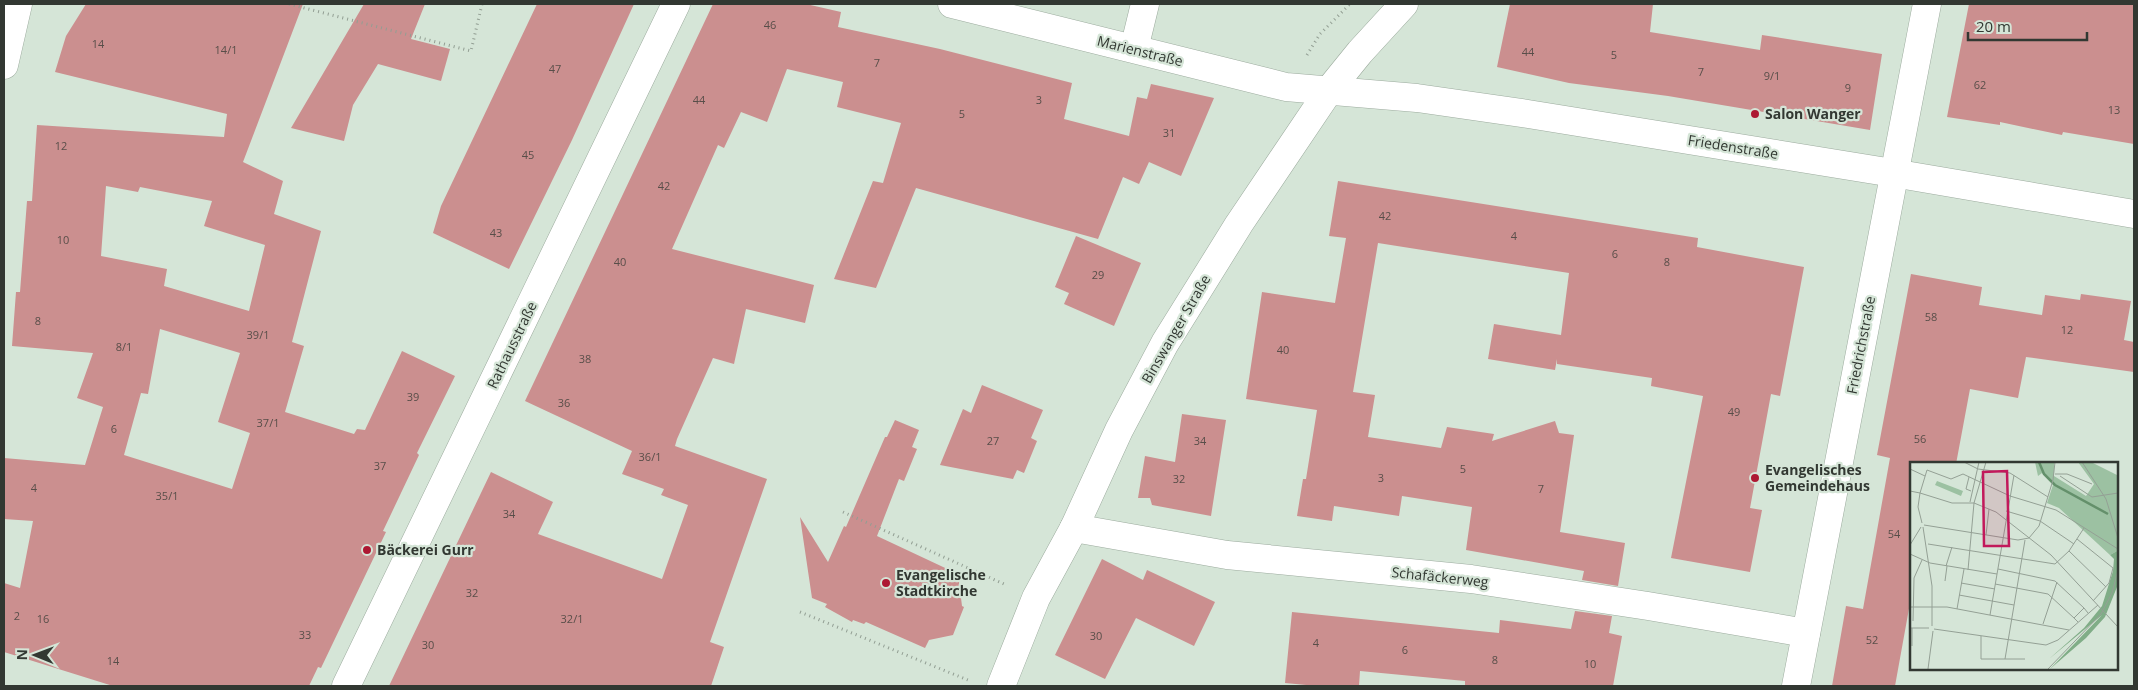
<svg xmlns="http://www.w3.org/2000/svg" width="2138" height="690" font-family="'Open Sans',sans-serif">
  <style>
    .building { fill: #cb8f8f; fill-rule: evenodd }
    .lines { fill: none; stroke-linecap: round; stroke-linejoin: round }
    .minor-casing { stroke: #9cab9e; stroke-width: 29 }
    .major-casing { stroke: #9cab9e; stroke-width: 29 }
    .path { stroke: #929e93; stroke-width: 3; stroke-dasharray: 1 4; stroke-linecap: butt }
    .minor { stroke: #fff; stroke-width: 28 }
    .major { stroke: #fff; stroke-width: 28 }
    .poi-dot { fill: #ad1832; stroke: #d5e5d7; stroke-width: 2 }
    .labels { text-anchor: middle; stroke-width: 4.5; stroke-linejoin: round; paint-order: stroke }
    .number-label { font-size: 11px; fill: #584e49 }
    .street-label { font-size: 14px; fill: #323832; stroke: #d5e5d7 }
    .poi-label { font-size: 14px; font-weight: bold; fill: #323832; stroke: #d5e5d7; text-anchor: start }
    .inset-river { fill: none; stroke: #64906b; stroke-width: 2.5 }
    .inset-road { fill: none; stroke: #94a095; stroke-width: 1 }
    .view { fill: #c2185b; fill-opacity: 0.15; stroke: #c2185b; stroke-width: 2.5 }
    .inset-edge { fill: none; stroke: #323832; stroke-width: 2.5 }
  </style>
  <rect width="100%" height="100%" fill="#d5e5d7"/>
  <path class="building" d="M86,4H303L243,162L283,181L274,214L321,231L292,342L304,346L285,412L354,434L357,429L365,430L402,351L455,376L417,453L419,455L383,531L386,532L321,668L318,667L309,686H113L4,652V583L20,588L33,521L4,519V458L85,465L103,407L77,398L93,353L12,346L16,292H20L27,201H32L37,125L224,137L227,114L55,72L66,36ZM106,186L138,192L140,187L212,201L204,226L265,245L249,311L164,286L167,269L101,256ZM160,329L240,353L218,422L250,433L232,489L124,455L141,393L148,394Z
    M364,4H425L411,39L450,49L441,81L378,64L353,105L344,141L291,128Z
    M537,4H634L572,140L509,269L433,233L441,206Z
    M713,4H806L841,12L838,27L940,49L1072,83L1064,119L1129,136L1137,97L1147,99L1151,84L1214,98L1181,176L1149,162L1139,184L1123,177L1098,239L916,188L876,288L834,279L873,181L883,183L901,123L837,107L843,82L787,69L767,122L741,112L724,148L718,145L672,249L814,285L805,323L746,309L734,364L713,358L677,439L675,446L767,479L710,642L724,647L711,686H389L491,472L553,502L538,534L662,579L688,505L661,495L664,489L622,474L632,451L525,401Z
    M1510,4H1653L1650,32L1760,50L1762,35L1882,54L1870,130L1668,96L1569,83L1497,67Z
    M1969,4H2134V144L2063,132L2062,135L2000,122V125L1947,117Z
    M1338,181L1698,238L1697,247L1804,267L1780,396L1771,394L1750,508L1762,510L1750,572L1671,558L1703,396L1651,386L1652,378L1557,364V359L1555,370L1488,359L1494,324L1561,335L1569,273L1378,243L1353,392L1375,395L1368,437L1441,448L1447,427L1494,434L1492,441L1555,421L1559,433L1574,435L1560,532L1625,543L1618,586L1582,580L1584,571L1466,550L1472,507L1402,496L1399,516L1334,506L1332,521L1297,516L1303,479H1306L1317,410L1246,399L1262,292L1335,303L1346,238L1329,236Z
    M1076,236L1141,263L1114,326L1064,304L1069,293L1055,287Z
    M1911,274L1982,287L1979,305L2042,315L2045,295L2080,300L2081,294L2131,301L2124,340L2134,342V372L2026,357L2018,398L1970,389L1956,464H1912V592L1895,686H1832L1846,606L1863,609L1890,458L1877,455Z
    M982,385L1043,410L1031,438L1037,441L1024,473L1017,470L1013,479L940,465L963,409L971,413Z
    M1182,414L1226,420L1211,516L1152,505L1150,498H1138L1145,456L1175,462Z
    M895,420L919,430L912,447L917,449L904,481L899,479L877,536L958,574L962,606L964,607L953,635L929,640L925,648L866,622L864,624L853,620L852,622L825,607L827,604L812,598L800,517L828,562L844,526L846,527L885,437H887Z
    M1102,559L1143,580L1147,570L1215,602L1194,646L1136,618L1105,679L1055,655Z
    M1575,611L1612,616L1609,633L1622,636L1613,686H1465V681L1360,671L1359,686H1317L1285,683L1292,612L1499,633L1500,620L1571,629Z"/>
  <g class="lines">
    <defs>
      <path id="minor" d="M952,4L1286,87L1417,98L1528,114L1893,173L2134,214
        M1134,49L1145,4
        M4,65L18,4
        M1074,528L1227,555L1471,579L1648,606L1806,633
        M346,686L676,4"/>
      <path id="major" d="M1001,686L1036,598L1074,528L1119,430L1165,343L1239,224L1330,89L1360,52L1404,4
        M1796,686L1927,4"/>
    </defs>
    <use href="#minor" class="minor-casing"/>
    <use href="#major" class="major-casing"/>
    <path class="path" d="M289,4L471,51L482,4
      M1307,55L1320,34L1350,4
      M843,512L1004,584
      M800,612L968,680"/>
    <use href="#minor" class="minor"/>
    <use href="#major" class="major"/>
  </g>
  <g class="poi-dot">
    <circle cx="1755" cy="114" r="5"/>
    <circle cx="1755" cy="478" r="5"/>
    <circle cx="367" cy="550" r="5"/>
    <circle cx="886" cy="583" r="5"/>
  </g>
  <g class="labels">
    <g class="number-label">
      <text x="770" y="29">46</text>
      <text x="98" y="48">14</text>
      <text x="226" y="54">14/1</text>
      <text x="1528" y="56">44</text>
      <text x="1614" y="59">5</text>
      <text x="877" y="67">7</text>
      <text x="555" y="73">47</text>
      <text x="1701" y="76">7</text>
      <text x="1772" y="80">9/1</text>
      <text x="1980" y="89">62</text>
      <text x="1848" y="92">9</text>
      <text x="699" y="104">44</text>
      <text x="1039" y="104">3</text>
      <text x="2114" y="114">13</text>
      <text x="962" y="118">5</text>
      <text x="1169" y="137">31</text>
      <text x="61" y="150">12</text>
      <text x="528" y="159">45</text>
      <text x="664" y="190">42</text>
      <text x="1385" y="220">42</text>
      <text x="496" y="237">43</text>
      <text x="1514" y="240">4</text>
      <text x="63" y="244">10</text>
      <text x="1615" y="258">6</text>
      <text x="620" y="266">40</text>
      <text x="1667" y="266">8</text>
      <text x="1098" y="279">29</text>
      <text x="1931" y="321">58</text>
      <text x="38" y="325">8</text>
      <text x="2067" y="334">12</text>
      <text x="258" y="339">39/1</text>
      <text x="124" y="351">8/1</text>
      <text x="1283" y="354">40</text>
      <text x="585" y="363">38</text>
      <text x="413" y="401">39</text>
      <text x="564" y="407">36</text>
      <text x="1734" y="416">49</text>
      <text x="268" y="427">37/1</text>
      <text x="114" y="433">6</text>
      <text x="1920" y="443">56</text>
      <text x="993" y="445">27</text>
      <text x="1200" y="445">34</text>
      <text x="650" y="461">36/1</text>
      <text x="380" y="470">37</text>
      <text x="1463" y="473">5</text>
      <text x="1381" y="482">3</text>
      <text x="1179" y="483">32</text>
      <text x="34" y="492">4</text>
      <text x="1541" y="493">7</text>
      <text x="167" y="500">35/1</text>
      <text x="509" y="518">34</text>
      <text x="1894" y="538">54</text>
      <text x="472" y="597">32</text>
      <text x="17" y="620">2</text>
      <text x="43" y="623">16</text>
      <text x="572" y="623">32/1</text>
      <text x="305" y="639">33</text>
      <text x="1096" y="640">30</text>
      <text x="1872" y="644">52</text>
      <text x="1316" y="647">4</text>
      <text x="428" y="649">30</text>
      <text x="1405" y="654">6</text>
      <text x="1495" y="664">8</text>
      <text x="113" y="665">14</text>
      <text x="1590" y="668">10</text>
    </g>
    <g class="street-label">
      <text transform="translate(1140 51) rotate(14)" y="5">Marienstraße</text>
      <text transform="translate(1733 147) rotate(9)" y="5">Friedenstraße</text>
      <text transform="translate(1176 329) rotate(-60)" y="5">Binswanger Straße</text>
      <text transform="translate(512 345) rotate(-64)" y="5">Rathausstraße</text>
      <text transform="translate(1861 345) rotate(-79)" y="5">Friedrichstraße</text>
      <text transform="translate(1440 577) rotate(6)" y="5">Schafäckerweg</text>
    </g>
    <g class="poi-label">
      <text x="1765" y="119">Salon Wanger</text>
      <text x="1765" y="475">Evangelisches<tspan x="1765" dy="16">Gemeindehaus</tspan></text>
      <text x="377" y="555">Bäckerei Gurr</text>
      <text x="896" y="580">Evangelische<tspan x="896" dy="16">Stadtkirche</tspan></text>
    </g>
  </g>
  <g transform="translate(1910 462)">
    <rect width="208" height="208" fill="#d5e5d7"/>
    <path d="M125,0H144V14L176,34L184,22L168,0H181L207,13V89L200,93L149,46L137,41L143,23L132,11L128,14ZM27,19L53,29L51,34L25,23Z" fill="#9cc1a2"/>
    <path d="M207,89V125L195,155L176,176L140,207L192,153L139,197L174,166L192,144L203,109L204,97L200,93Z" fill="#80ad87"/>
    <path class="inset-river" d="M129,0L134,12L145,23L198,52"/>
    <path class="inset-road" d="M54,0L68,7L100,11L138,35M172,0L196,37L208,76M0,7L15,14M145,12H157L182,22M150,14L182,35L208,31M59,15L56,27L61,29M0,29L10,31L17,8L41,17L53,12L100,34L146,48L208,87M60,40L69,0M96,49L130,59L164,82M12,61L8,45L10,31L42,41H64L86,50L141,93L208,165M14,63L108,78L119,76M13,65L22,124V164M76,73L79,47M119,76L129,64L143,18L145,0M167,77L203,106L199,121L183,139M18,82L145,102L159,89L174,66M0,83L11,65M159,89L196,125M0,92L20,101L87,112M36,104L42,85M88,107L145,119L174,146M58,108L64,41L76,0M35,119L37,104M51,121L85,127M85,122L138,132L164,156M49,133L104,143M0,145H37L159,168M47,147L54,107M80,153L104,13M3,159L4,116L12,98M168,160L164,156L174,146L178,151M133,162L147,120M0,166H19M2,166V184M24,167L136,183L148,178L188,143M71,174V197H115M95,197L115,78M18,207L23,169M138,207L191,152L202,131L208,108"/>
    <path class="view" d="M97,9L99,84H74L73,10Z"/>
    <rect width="208" height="208" class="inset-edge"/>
  </g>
  <rect width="2138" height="690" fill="none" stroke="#323832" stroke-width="10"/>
  <g transform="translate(35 655) rotate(271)" stroke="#d5e5d7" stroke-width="4" paint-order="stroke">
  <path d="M0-4L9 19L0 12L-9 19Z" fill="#323832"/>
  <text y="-8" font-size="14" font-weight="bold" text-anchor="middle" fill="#323832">N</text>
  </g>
  <path d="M1968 32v8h119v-8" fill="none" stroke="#323832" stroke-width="2.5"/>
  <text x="1976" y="32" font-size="15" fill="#323832" stroke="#d5e5d7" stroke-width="4" paint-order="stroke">20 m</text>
</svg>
